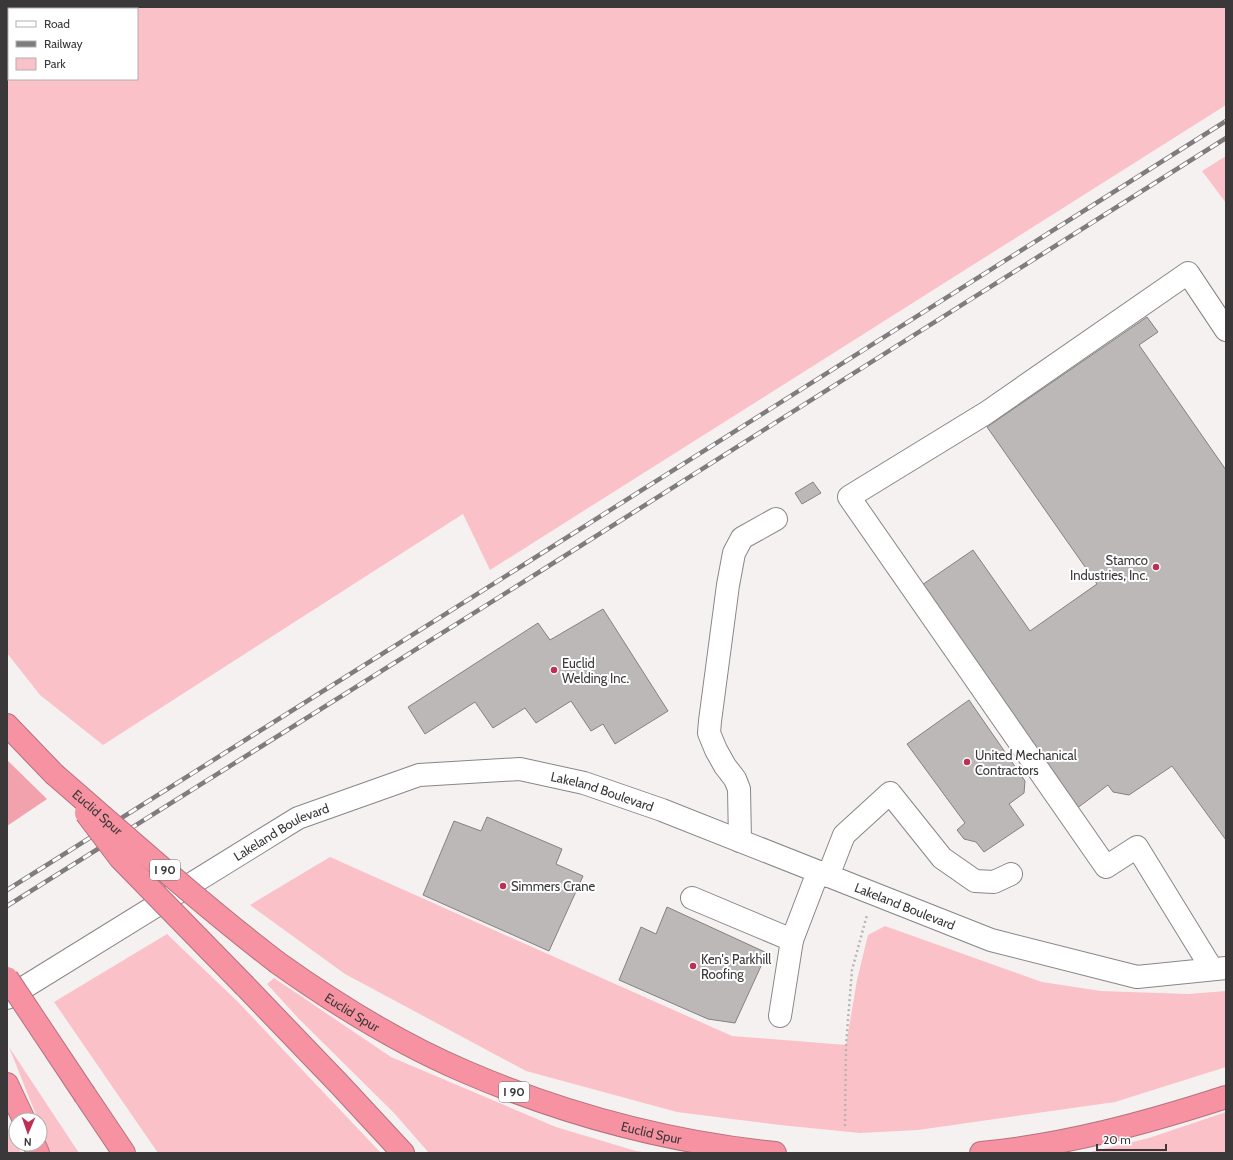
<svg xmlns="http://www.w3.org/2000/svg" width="1233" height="1160" font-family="Cabin,sans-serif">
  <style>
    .green { fill: #fbc1c8; fill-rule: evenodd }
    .forest { fill: #f1a2ad }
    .building { fill: #bcb8b8; stroke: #858181 }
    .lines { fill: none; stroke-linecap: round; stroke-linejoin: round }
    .minor-casing { stroke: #8a8686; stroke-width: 24 }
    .highway-casing { stroke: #b5727d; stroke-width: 24 }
    .path { stroke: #b8b4b4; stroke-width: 2.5; stroke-dasharray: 2 3; stroke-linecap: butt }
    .minor { stroke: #fff; stroke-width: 22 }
    .highway { stroke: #f792a2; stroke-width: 22 }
    .rail-casing { stroke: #7e7c7c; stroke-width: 4.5 }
    .rail { stroke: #fff; stroke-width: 3; stroke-dasharray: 9; stroke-linecap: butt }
    .highway-bridge-casing { stroke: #b5727d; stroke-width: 24; stroke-linecap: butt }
    .highway-bridge { stroke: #f792a2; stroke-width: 22 }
    .poi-dot { fill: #be2f55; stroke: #fff; stroke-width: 1.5 }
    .labels { text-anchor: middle; stroke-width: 4; stroke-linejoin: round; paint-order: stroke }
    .shield { fill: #fff; stroke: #757474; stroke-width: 1 }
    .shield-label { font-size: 12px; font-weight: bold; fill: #3a3838 }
    .poi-label { font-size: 13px; fill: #3a3838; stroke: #fff; text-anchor: start }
    .street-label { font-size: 13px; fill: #3a3838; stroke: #fff }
  </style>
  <rect width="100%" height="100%" fill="#f5f1f1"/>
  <path class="green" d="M7,7H1226V105L490,570L463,514L103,745L40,695L7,653ZM9,9H137V79H9Z
    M1226,156V203L1202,171Z
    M330,857L732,1036L846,1045L857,980L868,935L885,926L1042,982L1101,991L1188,994L1226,991V1067L1115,1102L918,1130L860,1133L780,1125L677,1112L526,1071L345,974L250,905Z
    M167,934L238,1002L381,1153H158L54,1002Z
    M274,978L391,1057L556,1127L636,1151L649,1153H429L394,1113L298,1018L267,984Z
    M9,1047L79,1153H50L40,1126V1120H38Z
    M1226,1112V1153H1086L1149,1138Z
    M7,1126L21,1153H7Z"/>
  <path class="forest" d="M7,760L47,799L7,826Z"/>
  <path class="building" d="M1147,317L1158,332L1139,345L1226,470V840L1172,766L1129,795L1113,792L1108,785L1076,809L919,587L973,550L1030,631L1097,584L987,427Z
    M813,482L821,493L802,504L795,493Z
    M603,609L668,711L615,744L603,724L591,731L571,701L536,723L525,708L493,728L475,702L425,734L408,707L538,623L550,640Z
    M969,700L1025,781L1024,793L1009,804L1024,825L984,852L976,842L964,839L957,830L965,823L907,744Z
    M487,817L562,849L556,864L583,876L549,951L423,895L454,821L481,831Z
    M667,907L767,953L735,1023L708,1019L619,980L641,927L656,934Z"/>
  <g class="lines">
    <defs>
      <g id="minor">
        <path d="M740,841L739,789L735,779L725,766L716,750L709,733L710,721L728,585L734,553L742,538L776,519"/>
        <path d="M828,876L844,835L890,793L942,858L975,881L994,882L1011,874"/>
        <path d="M692,898L792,940L818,872"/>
        <path d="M1212,969L1137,847L1106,867L849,497L986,413L1188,273L1226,330"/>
        <path id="s1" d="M7,998L298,818L419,775L520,769L584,783L662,810L991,940L1137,977L1226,968"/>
        <path d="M780,1016L792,940"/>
      </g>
      <g id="highway">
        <path d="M7,725L54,774"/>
        <path id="s2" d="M278,963C337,1005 400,1044 466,1072C566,1115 668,1142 775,1153"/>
        <path d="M245,986L341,1086L403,1153"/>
        <path d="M7,1084L24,1120"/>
        <path d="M85,1095L124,1153"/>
        <path d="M34,1144L38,1153"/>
        <path d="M981,1153C1065,1145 1146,1123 1226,1097"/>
      </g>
    </defs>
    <use href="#minor" class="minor-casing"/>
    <use href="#highway" class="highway-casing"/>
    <path class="path" d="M845,1126L846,1045L852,970L867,915"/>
    <use href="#minor" class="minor"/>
    <use href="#highway" class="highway"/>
    <defs>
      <path id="rail" d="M7,890L528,562L1226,121
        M7,906L536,574L1226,138"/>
    </defs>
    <use href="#rail" class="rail-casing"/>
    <use href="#rail" class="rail"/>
    <defs>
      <g id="highway-bridge">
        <path id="s3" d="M54,774C128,838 201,904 278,963"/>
        <path d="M86,813L120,858L245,986"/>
        <path d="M7,978L85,1095"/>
      </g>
    </defs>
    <use href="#highway-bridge" class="highway-bridge-casing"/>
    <use href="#highway-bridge" class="highway-bridge"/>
  </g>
  <g class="poi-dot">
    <circle cx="1156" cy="567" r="4"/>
    <circle cx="554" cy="670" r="4"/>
    <circle cx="967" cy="762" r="4"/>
    <circle cx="503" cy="886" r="4"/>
    <circle cx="693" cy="966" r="4"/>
  </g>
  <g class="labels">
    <g class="shield">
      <rect x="150" y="860" width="30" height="20" rx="3"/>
      <rect x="499" y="1082" width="30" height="20" rx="3"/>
    </g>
    <g class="shield-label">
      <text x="165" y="874">I 90</text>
      <text x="514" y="1096">I 90</text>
    </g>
    <g class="poi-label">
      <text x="1148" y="565" text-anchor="end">Stamco<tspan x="1148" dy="15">Industries, Inc.</tspan></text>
      <text x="562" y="668">Euclid<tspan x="562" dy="15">Welding Inc.</tspan></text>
      <text x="975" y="760">United Mechanical<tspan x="975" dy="15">Contractors</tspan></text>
      <text x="511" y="891">Simmers Crane</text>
      <text x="701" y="964">Ken's Parkhill<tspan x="701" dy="15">Roofing</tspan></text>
    </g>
    <g class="street-label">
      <text dy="5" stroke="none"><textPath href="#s1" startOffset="657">Lakeland Boulevard</textPath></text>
      <text dy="5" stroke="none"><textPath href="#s3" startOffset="58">Euclid Spur</textPath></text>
      <text dy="5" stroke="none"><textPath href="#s1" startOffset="321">Lakeland Boulevard</textPath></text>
      <text dy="5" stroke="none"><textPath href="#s1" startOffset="981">Lakeland Boulevard</textPath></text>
      <text dy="5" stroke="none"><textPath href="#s2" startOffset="89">Euclid Spur</textPath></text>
      <text dy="5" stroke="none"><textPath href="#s2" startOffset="413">Euclid Spur</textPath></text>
    </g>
  </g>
  <rect width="1233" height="1160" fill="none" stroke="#3a3838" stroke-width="16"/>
  <rect x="8" y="8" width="130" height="72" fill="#ffffff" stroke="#b0afaf"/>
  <rect x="16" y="21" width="20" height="6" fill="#ffffff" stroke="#b0afaf"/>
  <text x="44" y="28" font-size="12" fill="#3a3838">Road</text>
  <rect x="16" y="41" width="20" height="6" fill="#7e7c7c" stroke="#b0afaf"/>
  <text x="44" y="48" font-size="12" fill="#3a3838">Railway</text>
  <rect x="16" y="58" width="20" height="12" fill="#fbc1c8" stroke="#b0afaf"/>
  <text x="44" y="68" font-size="12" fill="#3a3838">Park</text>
  <g transform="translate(28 1132) rotate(182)"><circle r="19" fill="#ffffff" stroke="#b0afaf"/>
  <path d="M0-3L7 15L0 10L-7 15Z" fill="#be2f55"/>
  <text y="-6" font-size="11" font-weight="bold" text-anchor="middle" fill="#3a3838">N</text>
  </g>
  <path d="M1097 1144v6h69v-6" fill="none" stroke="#3a3838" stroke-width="2"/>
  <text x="1103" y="1144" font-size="12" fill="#3a3838" stroke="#ffffff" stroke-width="3" paint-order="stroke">20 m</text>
</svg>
